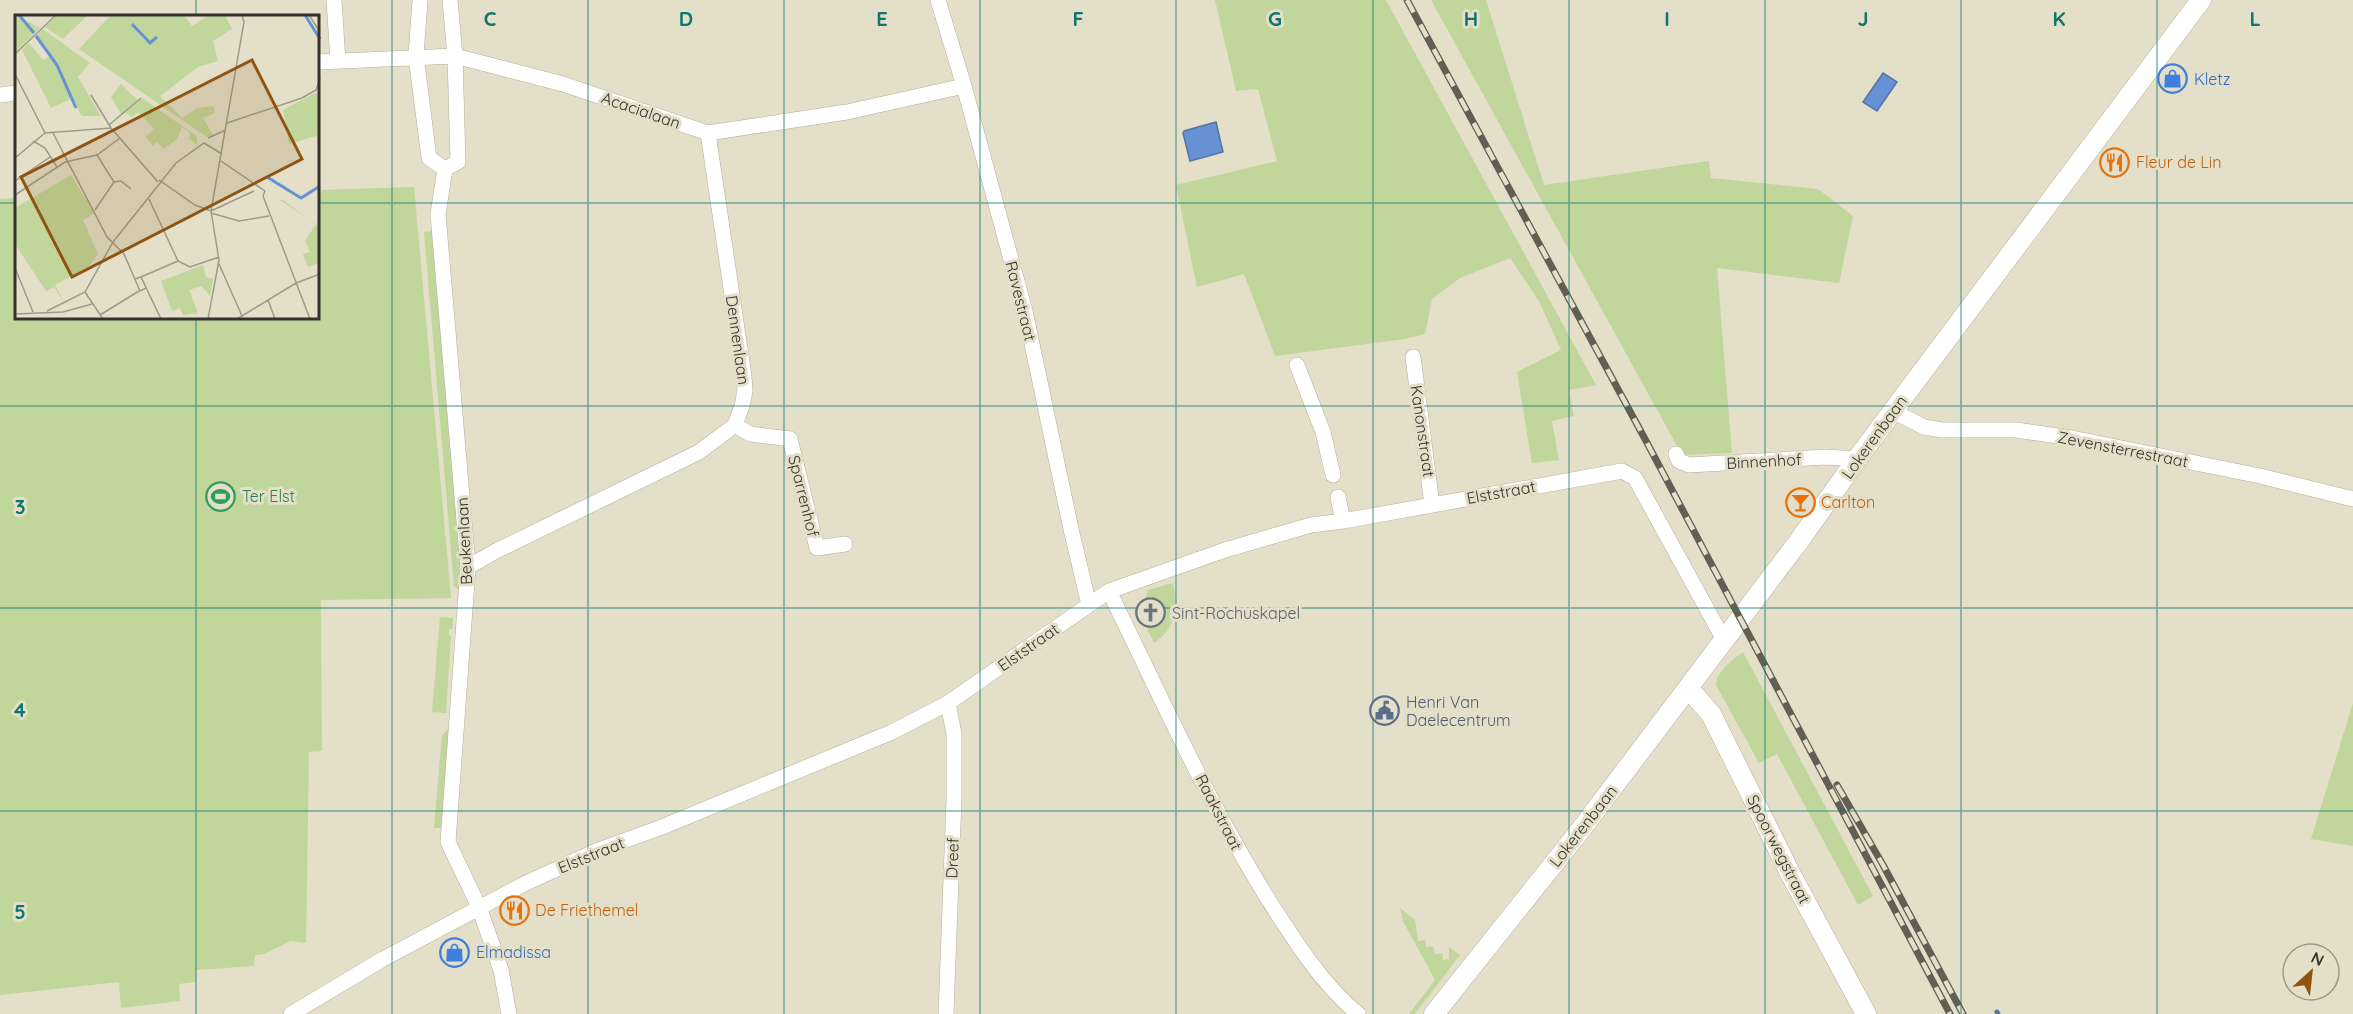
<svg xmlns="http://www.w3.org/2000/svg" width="2353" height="1014" font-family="Quicksand,sans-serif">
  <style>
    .green { fill: #c1d69b }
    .water { fill: #6692d5; stroke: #5775a2; stroke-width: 1.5 }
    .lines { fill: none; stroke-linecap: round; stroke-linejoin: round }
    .stream { stroke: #5775a2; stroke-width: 5 }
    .minor-casing { stroke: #b4af9b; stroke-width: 16 }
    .tertiary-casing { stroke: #b4af9b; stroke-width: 21 }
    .minor { stroke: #fff; stroke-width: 15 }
    .tertiary { stroke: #fff; stroke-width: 20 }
    .rail-casing { stroke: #615e53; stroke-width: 7 }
    .rail { stroke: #e3dfc9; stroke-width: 4.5; stroke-dasharray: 14; stroke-linecap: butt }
    .grid { fill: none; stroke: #0f766e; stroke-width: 1.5; stroke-opacity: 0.55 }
    .labels { text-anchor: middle; stroke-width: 6; stroke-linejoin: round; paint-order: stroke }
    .shop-label { font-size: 16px; fill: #366cbe; stroke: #e3dfc9; text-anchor: start }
    .street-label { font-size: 16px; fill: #34322a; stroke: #e3dfc9 }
    .food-label { font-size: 16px; fill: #c56008; stroke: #e3dfc9; text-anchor: start }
    .leisure-label { font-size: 16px; fill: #27864d; stroke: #e3dfc9; text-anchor: start }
    .worship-label { font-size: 16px; fill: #5b616d; stroke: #e3dfc9; text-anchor: start }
    .service-label { font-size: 16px; fill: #4e5e75; stroke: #e3dfc9; text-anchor: start }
    .inset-river { fill: none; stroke: #6692d5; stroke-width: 3 }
    .inset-road { fill: none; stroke: #9d9a89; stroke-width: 1.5 }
    .view { fill: #8f5412; fill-opacity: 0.15; stroke: #8f5412; stroke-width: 3 }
    .inset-edge { fill: none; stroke: #34322a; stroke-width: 3 }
    .grid-label { font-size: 20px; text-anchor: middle; font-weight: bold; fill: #0f766e; stroke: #e3dfc9; stroke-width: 6; stroke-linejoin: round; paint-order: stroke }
  </style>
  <rect width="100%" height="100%" fill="#e3dfc9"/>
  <path class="green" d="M1215,0H1386L1596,385L1569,390L1574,416L1552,421L1559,460L1532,463L1517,372L1561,350L1539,301L1510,258L1460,278L1432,299L1425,334L1405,339L1275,356L1244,274L1197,287L1176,185L1277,161L1258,89L1236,91Z
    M1431,0H1486L1544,185L1709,161L1711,178L1818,189L1853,216L1839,283L1717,268L1732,453L1682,455Z
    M414,187L451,598L321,600L322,751L309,752L306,943L291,941L264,954L255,955L254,966L196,970V982L179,984L180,1001L121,1008L119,982L0,995V199L16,198V318H318V190Z
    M433,231L461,572L459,590L454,586L424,232Z
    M1173,583C1178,606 1176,629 1154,643L1142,618L1156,617V610L1145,609L1142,605L1148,590Z
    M440,617L453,618L452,629H449V635L451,636L446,713L432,712Z
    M1743,652L1873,896L1858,905L1777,754L1759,763L1716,685C1717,671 1732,660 1743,652Z
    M2353,703V846L2311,839Z
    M449,728L441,828H434L442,735Z
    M1400,908L1415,920L1418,941L1425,940L1426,947L1433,946L1435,954L1442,953L1443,960L1449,959V947L1460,955L1415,1014H1409L1435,980L1403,921Z"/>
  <path class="water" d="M1883,73L1897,82L1877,111L1863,102Z
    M1216,122L1223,152L1190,161L1183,133L1184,131Z"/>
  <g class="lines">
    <path class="stream" d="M1997,1012L1998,1014"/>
    <defs>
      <path id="minor" d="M334,0L338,61
        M420,0L416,56L429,158L445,169
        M938,0L964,86L1025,311L1071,529L1089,605
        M318,62L455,56L563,84L708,133L847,112L964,86
        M0,95L16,93
        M445,169L438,214L468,567L448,842L479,907L501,970L509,1014
        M445,169L458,162L455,56L450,0
        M1413,357L1432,505
        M1297,365L1323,432L1333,475
        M1893,411L1924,427L1942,430H2016L2072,438L2260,476L2353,499
        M735,425L750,434L790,439L817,548L845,544
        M1676,454L1679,461L1689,465L1825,457L1857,459
        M1338,497L1343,521
        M468,567L496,551L699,452L735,425L742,406L745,391L744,376L708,133
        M1109,591C1160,695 1207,801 1268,899C1294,940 1321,983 1358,1014
        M291,1014L383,959L524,884L596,851L662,827L892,732L948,703L1109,591L1225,550L1311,525L1343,521L1622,471L1635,478L1724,640
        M946,1014L954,799V734L948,703"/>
      <path id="tertiary" d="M1688,688L1711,714L1790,873L1866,1014
        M1434,1014L1579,832L1799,541L1857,459L2201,0"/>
    </defs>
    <use href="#minor" class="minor-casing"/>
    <use href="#tertiary" class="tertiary-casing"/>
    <use href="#minor" class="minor"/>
    <use href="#tertiary" class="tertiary"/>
    <defs>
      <path id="rail" d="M1407,0L1645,439L1950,1014
        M1837,785L1883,865L1963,1014"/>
    </defs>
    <use href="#rail" class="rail-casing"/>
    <use href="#rail" class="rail"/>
  </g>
  <path class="grid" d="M196,0V16M392,0V1014M588,0V1014M784,0V1014M980,0V1014M1176,0V1014M1373,0V1014M1569,0V1014M1765,0V1014M1961,0V1014M2157,0V1014M0,203H16M318,203H2353M196,318V1014M0,406H2353M0,608H2353M0,811H2353"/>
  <defs>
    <symbol id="shop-ring" viewBox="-11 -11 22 22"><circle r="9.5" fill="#e3dfc9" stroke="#3f7fe0" stroke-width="1.5"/><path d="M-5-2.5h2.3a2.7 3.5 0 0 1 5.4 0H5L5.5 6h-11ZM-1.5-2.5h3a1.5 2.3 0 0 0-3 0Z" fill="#3f7fe0"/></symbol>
    <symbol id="restaurant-ring" viewBox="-11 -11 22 22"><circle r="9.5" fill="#e3dfc9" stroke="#e8710a" stroke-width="1.5"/><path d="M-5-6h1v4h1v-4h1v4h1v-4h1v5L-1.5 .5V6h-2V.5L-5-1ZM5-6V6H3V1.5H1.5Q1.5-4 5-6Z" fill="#e8710a"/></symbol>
    <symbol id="stadium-ring" viewBox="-11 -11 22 22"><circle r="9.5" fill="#e3dfc9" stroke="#2e9e5b" stroke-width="1.5"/><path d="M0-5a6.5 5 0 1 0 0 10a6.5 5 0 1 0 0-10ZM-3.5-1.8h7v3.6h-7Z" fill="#2e9e5b"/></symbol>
    <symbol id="bar-ring" viewBox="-11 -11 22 22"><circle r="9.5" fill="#e3dfc9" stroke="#e8710a" stroke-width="1.5"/><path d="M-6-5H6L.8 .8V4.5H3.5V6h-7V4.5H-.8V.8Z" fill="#e8710a"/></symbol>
    <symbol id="church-ring" viewBox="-11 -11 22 22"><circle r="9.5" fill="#e3dfc9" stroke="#6b7280" stroke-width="1.5"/><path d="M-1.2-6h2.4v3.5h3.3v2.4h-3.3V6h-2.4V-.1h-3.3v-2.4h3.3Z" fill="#6b7280"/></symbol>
    <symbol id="civic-ring" viewBox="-11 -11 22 22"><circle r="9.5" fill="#e3dfc9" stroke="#5c6f8a" stroke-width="1.5"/><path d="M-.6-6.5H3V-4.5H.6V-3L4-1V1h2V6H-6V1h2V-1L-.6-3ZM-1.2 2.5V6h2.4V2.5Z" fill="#5c6f8a"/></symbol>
  </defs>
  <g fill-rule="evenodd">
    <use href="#shop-ring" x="2156" y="62" width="33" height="33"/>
    <use href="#restaurant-ring" x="2098" y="146" width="33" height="33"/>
    <use href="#stadium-ring" x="204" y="480" width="33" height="33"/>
    <use href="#bar-ring" x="1784" y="486" width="33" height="33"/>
    <use href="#church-ring" x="1134" y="596" width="33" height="33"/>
    <use href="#civic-ring" x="1368" y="694" width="33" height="33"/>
    <use href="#restaurant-ring" x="498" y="894" width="33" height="33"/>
    <use href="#shop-ring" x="438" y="936" width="33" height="33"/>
  </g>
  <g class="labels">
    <g class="shop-label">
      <text x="2194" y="85">Kletz</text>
      <text x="476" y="958">Elmadissa</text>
    </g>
    <g class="street-label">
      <text transform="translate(641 110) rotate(19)" y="6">Acacialaan</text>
      <text transform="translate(1021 301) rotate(76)" y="6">Ravestraat</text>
      <text transform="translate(738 340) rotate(82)" y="6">Dennenlaan</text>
      <text transform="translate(1423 431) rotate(82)" y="6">Kanonstraat</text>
      <text transform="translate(1874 437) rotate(-54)" y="6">Lokerenbaan</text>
      <text transform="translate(2123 449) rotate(11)" y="6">Zevensterrestraat</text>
      <text transform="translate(1764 461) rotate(-3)" y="6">Binnenhof</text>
      <text transform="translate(1501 492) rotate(-10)" y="6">Elststraat</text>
      <text transform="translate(804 496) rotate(76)" y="6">Sparrenhof</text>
      <text transform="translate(464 541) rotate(-93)" y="6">Beukenlaan</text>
      <text transform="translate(1028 647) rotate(-35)" y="6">Elststraat</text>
      <text transform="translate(1219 812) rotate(63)" y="6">Raakstraat</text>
      <text transform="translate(1583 826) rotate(-52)" y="6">Lokerenbaan</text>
      <text transform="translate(1779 849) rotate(63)" y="6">Spoorwegstraat</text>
      <text transform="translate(591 855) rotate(-22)" y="6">Elststraat</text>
      <text transform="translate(952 858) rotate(-88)" y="6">Dreef</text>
    </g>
    <g class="food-label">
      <text x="2136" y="168">Fleur de Lin</text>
      <text x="1821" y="508">Carlton</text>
      <text x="535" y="916">De Friethemel</text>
    </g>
    <g class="leisure-label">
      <text x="242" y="502">Ter Elst</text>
    </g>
    <g class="worship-label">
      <text x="1172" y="619">Sint-Rochuskapel</text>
    </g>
    <g class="service-label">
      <text x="1406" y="708">Henri Van<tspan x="1406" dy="18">Daelecentrum</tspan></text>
    </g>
  </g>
  <g transform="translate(15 15)">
    <rect width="304" height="304" fill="#e3dfc9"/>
    <path d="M0,0L25,13L0,37ZM43,0H73L48,24L30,12ZM96,0H169L177,11L194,0H210L217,14L198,26L203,46L183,52L145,81L167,103L182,93L198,91L200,98L188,103L198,120L192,122L64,34ZM28,14L75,48L63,62L86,101H67L56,84L36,93L7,35L14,28L28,45L35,41L20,22ZM106,69L123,86L127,83L182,121V130L173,123L176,119L167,112L162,124L149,134L142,127L138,131L131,122L139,114L123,97L116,102L111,97L106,99L96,82ZM300,78L304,80V120L274,129L268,95ZM56,160L80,198L68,205L83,239L74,251L40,270L49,287L39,272L31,276L0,229V193ZM265,185H268L304,212V248L293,252L288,239L295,237L290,226L301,209ZM188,250L191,262L198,264L195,281L186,271L174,275L183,298L168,300L165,293L157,296L146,266Z" fill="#c1d69b"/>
    <path class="inset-river" d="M4,0L19,18M290,0L305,24M117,9L135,28L142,22M21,21L42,50L61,93M252,162L286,183L305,171"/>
    <path class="inset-road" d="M294,0L305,17M0,39L41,0M0,59L30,118M76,80L96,113L143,167M212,108L287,83L301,75L305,63M94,110L126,83M38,118L92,222L109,239L125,276L131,273M193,123L211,115M18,126L30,133L42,152M47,136L58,157M0,143L30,118L96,113M206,146L250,176L248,181M144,165L180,190L196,196M0,166L35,142M99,167L106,166L116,174M0,180L50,147L82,140L105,123M248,181L295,304M134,184L163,246L175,252L204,242M80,195L99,167L82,140M196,196L239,176M196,198L224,206L254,201M204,249L227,301M0,253L18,297M126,262L163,246M120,264L126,262L146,304M70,277L88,304M253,285L260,304M32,296L70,277L98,227L161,148L189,128L207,139M0,299L48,297L77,289M85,300L124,276M193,304L204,245L196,196L229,7L227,0M222,304L281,268L305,259"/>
    <path class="view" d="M237,45L287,144L57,262L6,162Z"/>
    <rect width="304" height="304" class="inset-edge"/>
  </g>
  <g class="grid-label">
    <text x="490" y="26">C</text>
    <text x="686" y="26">D</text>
    <text x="882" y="26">E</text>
    <text x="1078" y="26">F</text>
    <text x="1275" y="26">G</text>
    <text x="1471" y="26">H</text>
    <text x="1667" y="26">I</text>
    <text x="1863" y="26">J</text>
    <text x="2059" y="26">K</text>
    <text x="2255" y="26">L</text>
    <text x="20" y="514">3</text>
    <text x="20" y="717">4</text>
    <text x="20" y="919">5</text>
  </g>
  <g transform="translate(2311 972) rotate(27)"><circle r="28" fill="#e3dfc9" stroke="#9d9a89" stroke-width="1.5"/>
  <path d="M0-4.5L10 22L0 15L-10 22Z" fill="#8f5412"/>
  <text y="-9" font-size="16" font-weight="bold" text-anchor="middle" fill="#34322a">N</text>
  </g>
</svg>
